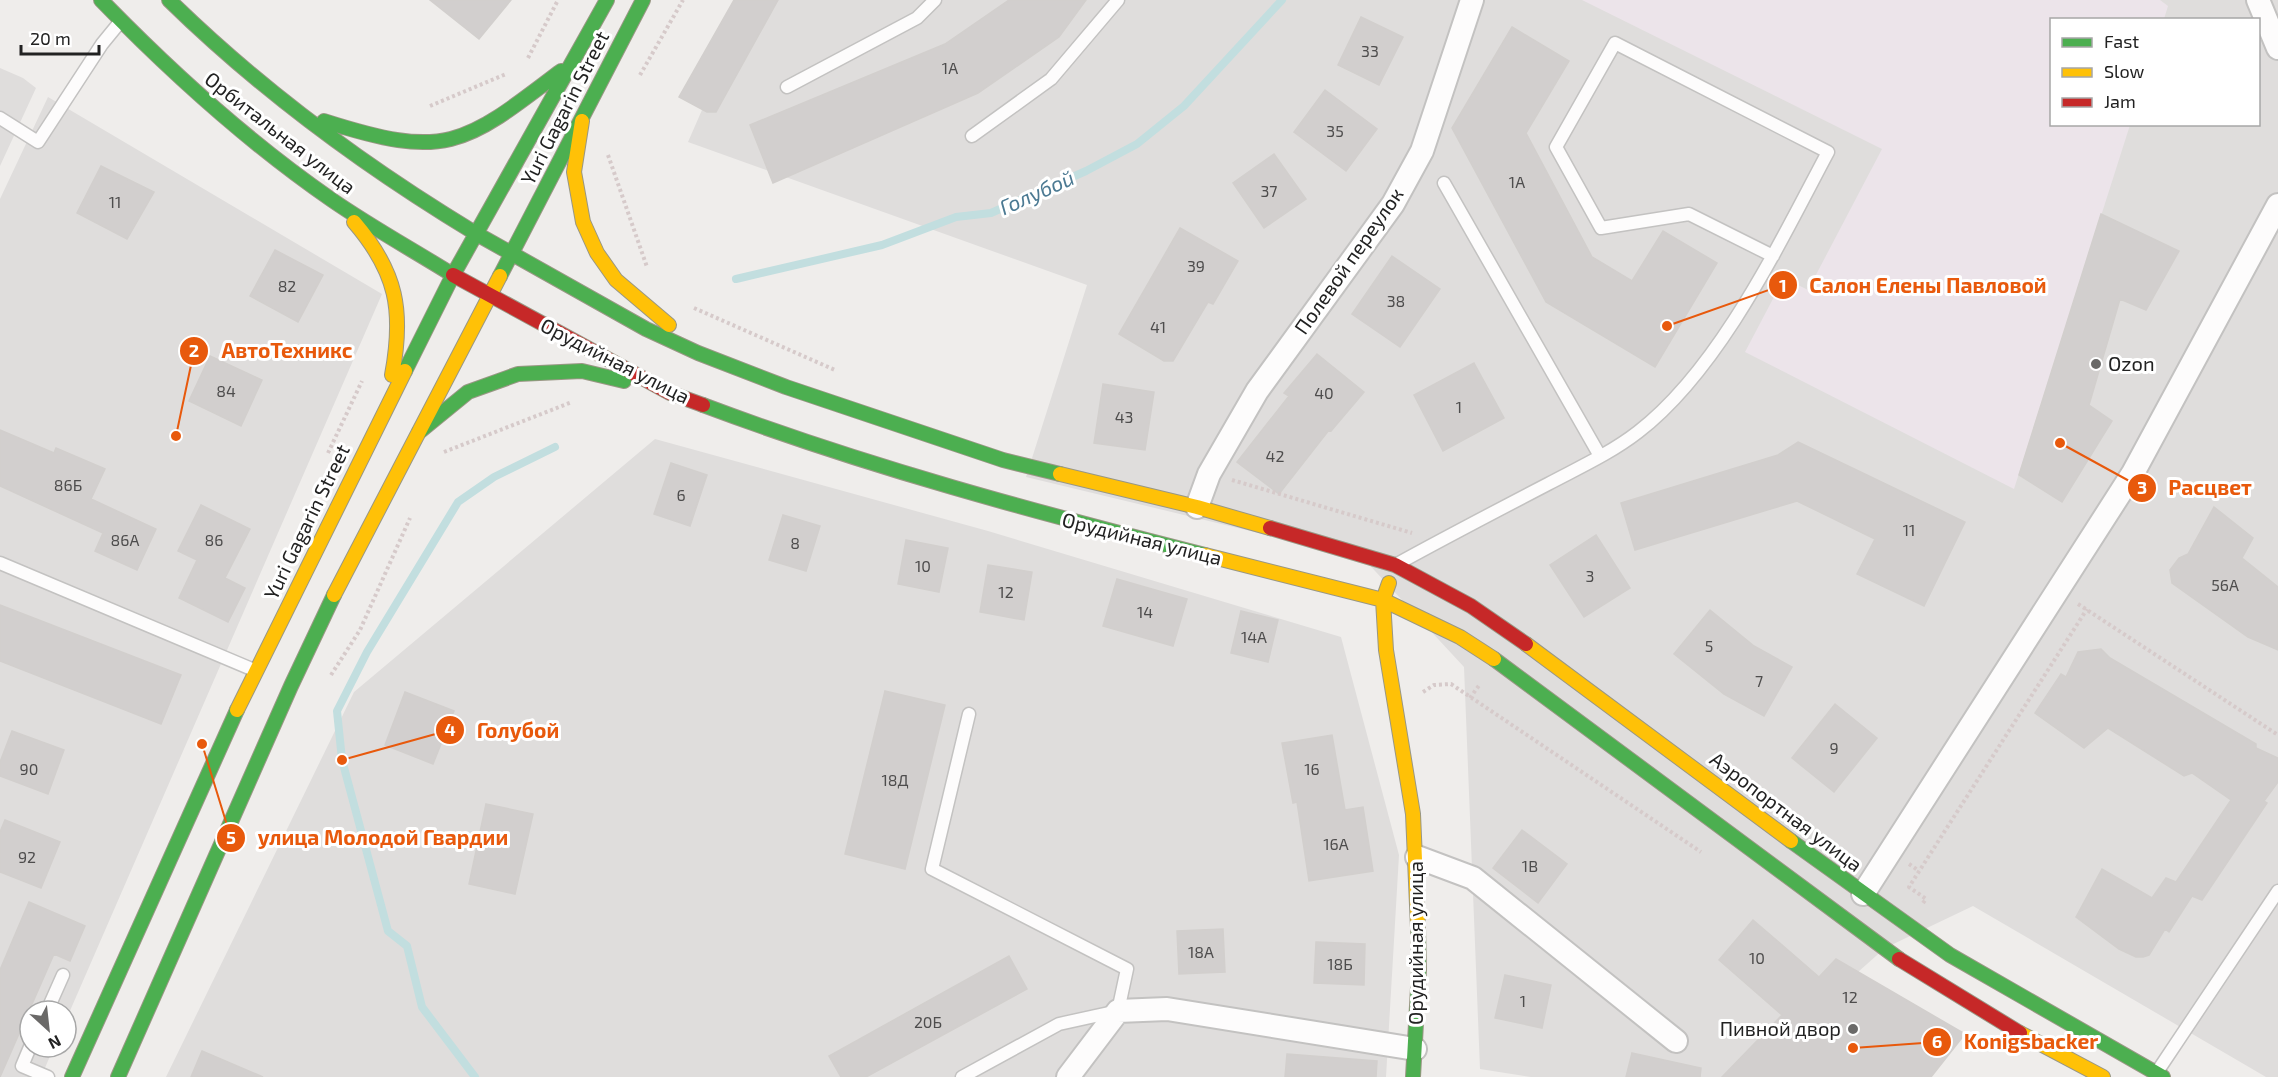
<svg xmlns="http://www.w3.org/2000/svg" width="2278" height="1077" font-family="'Exo 2',sans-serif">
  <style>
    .residential { fill: #dfdddc; fill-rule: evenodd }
    .industrial { fill: #ece4ea }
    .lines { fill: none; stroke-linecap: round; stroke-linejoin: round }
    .stream { stroke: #c2dedf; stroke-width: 8 }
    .building { fill: #d2cfce; stroke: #d2cfcd; stroke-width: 1.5 }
    .lane-casing { stroke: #c3c2c1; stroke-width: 15 }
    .street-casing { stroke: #c3c2c1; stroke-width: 26 }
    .fast-casing { stroke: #999784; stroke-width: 16 }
    .slow-casing { stroke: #999784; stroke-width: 16 }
    .jam-casing { stroke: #999784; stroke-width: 16 }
    .path { stroke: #d6caca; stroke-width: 4; stroke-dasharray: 3 3; stroke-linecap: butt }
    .lane { stroke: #fdfcfc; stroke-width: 12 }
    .street { stroke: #fdfcfc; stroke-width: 22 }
    .fast { stroke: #4caf50; stroke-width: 14 }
    .slow { stroke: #ffc107; stroke-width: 14 }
    .jam { stroke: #c62828; stroke-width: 14 }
    .poi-dot { fill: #6a6968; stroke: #fff; stroke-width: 2 }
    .labels { text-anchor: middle; stroke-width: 6; stroke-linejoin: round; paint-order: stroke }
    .number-label { font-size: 16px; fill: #4e4d4d }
    .street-label { font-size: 20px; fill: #222; stroke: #fff }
    .poi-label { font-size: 20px; fill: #222; stroke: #fff; text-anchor: start }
    .water-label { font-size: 21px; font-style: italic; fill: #4c7a93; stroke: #fff }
    .leader { fill: none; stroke: #e8590c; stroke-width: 2 }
    .callout-dot { fill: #e8590c; stroke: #fff; stroke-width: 2 }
    .mark-label { font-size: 18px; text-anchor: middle; font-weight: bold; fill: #fff }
    .callout-label { font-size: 21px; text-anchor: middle; font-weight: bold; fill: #e8590c; stroke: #fff; stroke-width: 6; stroke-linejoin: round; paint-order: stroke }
  </style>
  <rect width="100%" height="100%" fill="#efedeb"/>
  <path class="residential" d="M750,0H2278V1077H2266L1973,906L1885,948L1740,1077H1531L1480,1069L1464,667L1363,558L1026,477L1087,285L688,142ZM2052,20H2258V124H2052Z
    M0,68L23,78L36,88L0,166Z
    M48,97L382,294L66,1020V1011H30V1047H54L41,1077H0V199Z
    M655,439L988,531L1341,637L1399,855L1386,1077H166L354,692Z"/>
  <path class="industrial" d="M1582,0H2160L2168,6L2164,19L2052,20V124L2130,125L2014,489L1745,352L1784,278L1808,290L1882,149Z"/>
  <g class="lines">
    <path class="stream" d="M736,279L882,245L956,217L991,213L1086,171L1137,144L1184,106L1282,0
      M475,1077L422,1007L407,946L388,931L342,760L337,711L367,652L458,502L494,477L555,447"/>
  </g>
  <path class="building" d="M430,0H511L479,39Z
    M734,0H778L716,112H707L679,97Z
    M1009,0H1086L1059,37L978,93L773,183L750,125L945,44Z
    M1361,17L1403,37L1379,85L1338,65Z
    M1512,27L1569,61L1526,133L1592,257L1632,281L1663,231L1717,263L1655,367L1546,302L1452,128Z
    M1325,90L1377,129L1346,171L1294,132Z
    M1274,154L1306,199L1264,228L1233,183Z
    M101,166L154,192L127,239L77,213Z
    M2101,214L2179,251L2146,310L2120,299L2089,405L2112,421L2062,502L2019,475Z
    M1180,228L1238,261L1213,304L1208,302L1173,361H1164L1119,334Z
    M275,250L323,275L298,322L250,296Z
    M1392,256L1440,289L1400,347L1352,314Z
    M1317,354L1364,392L1331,431L1329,430L1279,494L1237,462L1289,396L1284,393Z
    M210,356L262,380L241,426L189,401Z
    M1474,363L1504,418L1443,451L1414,395Z
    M1103,384L1154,392L1145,450L1094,443Z
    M0,430L54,453L56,448L105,469L91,499L156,529L137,570L95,551L103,533L0,486Z
    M1798,442L1965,522L1924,606L1857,574L1875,539L1797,501L1635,550L1621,503L1778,455Z
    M671,463L707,475L690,526L654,514Z
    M201,505L250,529L225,578L245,588L228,622L179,598L197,560L178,551Z
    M2214,507L2253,538L2242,558L2278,587V650L2248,637L2172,583L2170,570L2179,558L2188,554Z
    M783,515L820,526L806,571L769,560Z
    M1596,535L1630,588L1584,617L1550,565Z
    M906,540L948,548L939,592L898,584Z
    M988,565L1032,572L1024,620L980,612Z
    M1117,579L1187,599L1173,646L1103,626Z
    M0,605L181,675L161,724L0,661Z
    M1710,610L1754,646L1792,667L1764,716L1724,694L1674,654Z
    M1241,611L1278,620L1268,662L1231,653Z
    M2101,649L2110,658L2256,744V748L2278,758V782L2264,801L2267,803L2202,900L2192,896L2169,932L2165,929L2149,955L2143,957H2136L2119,949L2076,917L2102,869L2152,898L2166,878L2176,882L2231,800L2192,773L2184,776L2108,728L2084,748L2035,713L2061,674L2066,677L2078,652Z
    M885,691L945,705L905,869L845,854Z
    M405,692L454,711L433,764L385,745Z
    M1835,704L1877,738L1834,792L1792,758Z
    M12,731L64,750L48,794L0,776V762Z
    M1332,735L1345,810L1363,807L1373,871L1309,881L1297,802L1293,803L1282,743Z
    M486,804L533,814L515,894L469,884Z
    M5,820L60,842L41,888L0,872V832Z
    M1522,830L1567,864L1538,903L1493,868Z
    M29,902L85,926L70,961L54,954L0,1077V970Z
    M1753,920L1819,977L1836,959L1965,1034L1931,1077H1722L1782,1015L1719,960Z
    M1223,929L1225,972L1179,974L1177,931Z
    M1316,942L1365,944L1364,985L1314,983Z
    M1009,956L1027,989L866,1077H841L829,1056Z
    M1505,975L1551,985L1542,1028L1495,1018Z
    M202,1051L263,1077H191Z
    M1632,1053L1701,1068L1700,1077H1626Z
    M1287,1054L1377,1061L1376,1077H1285Z"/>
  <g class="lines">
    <defs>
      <path id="lane" d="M787,87L917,18L935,0
        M0,118L38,142L102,44L120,22
        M972,136L1051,79L1118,0
        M1444,183L1600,456
        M0,563L254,670
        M1399,563C1448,536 1498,510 1548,484C1578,468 1611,453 1638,432C1720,369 1780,242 1828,152L1615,43L1556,147L1601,228L1689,214L1773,256
        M47,1011L63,975
        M30,1047L22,1066L48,1077
        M2157,1072L2278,891
        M962,1077L1059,1024L1118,1011L1127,969L932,869L969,714"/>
      <path id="street" d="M2258,0L2278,48
        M1197,507L1209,474L1257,391L1393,204L1422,151L1472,0
        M1417,857L1473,878L1676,1041
        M1863,894L2133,473L2278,205
        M1068,1077L1118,1011L1167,1009L1415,1049"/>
      <path id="fast" d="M101,0C172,73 248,142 332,200C371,227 413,250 453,275
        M169,0C262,91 364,166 475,233
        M324,121C446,160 463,146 561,71
        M475,233L646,329L698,353L786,387L1003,460L1060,474
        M500,276L643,0
        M405,371L453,275L607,0
        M703,405C868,467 1035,512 1205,555
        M419,432L468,392L518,374L582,371L624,381
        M1494,659L1899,959
        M1791,841L1950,955L2163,1077
        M72,1077L237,710
        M118,1077L291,686L334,595
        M1413,1077L1419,970L1418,928"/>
      <path id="slow" d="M582,121L574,172L583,222L597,253L616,280L669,325
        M354,222C397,272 404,311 392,375
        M1060,474L1197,507L1270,528
        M1205,555L1383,600L1460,637L1494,659
        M1389,583L1383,600L1386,650L1413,814L1418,928
        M334,595L500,276
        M1526,644L1791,841
        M237,710L405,371
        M2020,1033L2103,1077"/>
      <path id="jam" d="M453,275L670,393L703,405
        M1270,528L1395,565L1471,606L1526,644
        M1899,959L2020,1033"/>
    </defs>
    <use href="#lane" class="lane-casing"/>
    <use href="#street" class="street-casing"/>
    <use href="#fast" class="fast-casing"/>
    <use href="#slow" class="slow-casing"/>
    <use href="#jam" class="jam-casing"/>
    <path class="path" d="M528,58L558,0
      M640,75L683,0
      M430,106L506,74
      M608,155L647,267
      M694,308L835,370
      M444,452L572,402
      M328,453L362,381
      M1232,480L1412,533
      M2078,604L2278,735
      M331,675L360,630L410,518
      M1423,692L1434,685L1451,684L1701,852
      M1470,698L1480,684
      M1909,864L1919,871
      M1923,903L1926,899L1909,887L2087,609"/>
    <use href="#lane" class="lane"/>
    <use href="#street" class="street"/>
    <use href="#fast" class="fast"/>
    <use href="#slow" class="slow"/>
    <use href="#jam" class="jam"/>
  </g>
  <g class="poi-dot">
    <circle cx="2096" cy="364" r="6"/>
    <circle cx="1853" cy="1029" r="6"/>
  </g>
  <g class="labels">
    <g class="number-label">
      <text x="1370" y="57">33</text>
      <text x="950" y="74">1А</text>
      <text x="1335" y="137">35</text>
      <text x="1517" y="188">1А</text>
      <text x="1269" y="197">37</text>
      <text x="115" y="208">11</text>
      <text x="1196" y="272">39</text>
      <text x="287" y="292">82</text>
      <text x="1396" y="307">38</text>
      <text x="1158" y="333">41</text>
      <text x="226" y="397">84</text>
      <text x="1324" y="399">40</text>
      <text x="1459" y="413">1</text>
      <text x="1124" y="423">43</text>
      <text x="1275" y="462">42</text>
      <text x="68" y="491">86Б</text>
      <text x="681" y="501">6</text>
      <text x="1909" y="536">11</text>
      <text x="125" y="546">86А</text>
      <text x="214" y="546">86</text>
      <text x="795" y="549">8</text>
      <text x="923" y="572">10</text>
      <text x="1590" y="582">3</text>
      <text x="2225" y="591">56А</text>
      <text x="1006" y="598">12</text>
      <text x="1145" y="618">14</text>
      <text x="1254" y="643">14А</text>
      <text x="1709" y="652">5</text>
      <text x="1759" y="687">7</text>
      <text x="1834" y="754">9</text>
      <text x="29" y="775">90</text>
      <text x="1312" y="775">16</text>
      <text x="895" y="786">18Д</text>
      <text x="1336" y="850">16А</text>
      <text x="27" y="863">92</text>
      <text x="1530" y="872">1В</text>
      <text x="1201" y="958">18А</text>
      <text x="1757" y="964">10</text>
      <text x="1340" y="970">18Б</text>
      <text x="1850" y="1003">12</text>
      <text x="1523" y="1007">1</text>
      <text x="928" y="1028">20Б</text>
    </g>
    <g class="street-label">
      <text transform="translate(565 108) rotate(-63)" y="7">Yuri Gagarin Street</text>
      <text transform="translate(280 133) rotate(38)" y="7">Орбитальная улица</text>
      <text transform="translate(1349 261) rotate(-55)" y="7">Полевой переулок</text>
      <text transform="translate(615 361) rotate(27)" y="7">Орудийная улица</text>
      <text transform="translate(307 522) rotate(-64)" y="7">Yuri Gagarin Street</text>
      <text transform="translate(1142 539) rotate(14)" y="7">Орудийная улица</text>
      <text transform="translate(1786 812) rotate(37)" y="7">Аэропортная улица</text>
      <text transform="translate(1416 943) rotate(-90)" y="7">Орудийная улица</text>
    </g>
    <g class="poi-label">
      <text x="2108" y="371">Ozon</text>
      <text x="1841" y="1036" text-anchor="end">Пивной двор</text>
    </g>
    <g class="water-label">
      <text transform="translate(1037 193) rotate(-24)" y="7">Голубой</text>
    </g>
  </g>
  <path class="leader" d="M1667 326L1783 285M176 436L194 351M2060 443L2142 488M342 760L450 730M202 744L231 838M1853 1048L1937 1042"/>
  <g class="callout-dot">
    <circle cx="1667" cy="326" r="6"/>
    <circle cx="176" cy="436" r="6"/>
    <circle cx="2060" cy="443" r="6"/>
    <circle cx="342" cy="760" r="6"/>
    <circle cx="202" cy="744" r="6"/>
    <circle cx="1853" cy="1048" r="6"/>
    <circle cx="1783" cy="285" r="15"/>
    <circle cx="194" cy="351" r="15"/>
    <circle cx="2142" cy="488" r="15"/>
    <circle cx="450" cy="730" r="15"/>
    <circle cx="231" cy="838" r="15"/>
    <circle cx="1937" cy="1042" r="15"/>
  </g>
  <g class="mark-label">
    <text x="1783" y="292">1</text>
    <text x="194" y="357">2</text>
    <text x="2142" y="494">3</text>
    <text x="450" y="736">4</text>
    <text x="231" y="844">5</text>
    <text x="1937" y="1048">6</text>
  </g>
  <g class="callout-label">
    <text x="1928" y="293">Салон Елены Павловой</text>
    <text x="287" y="358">АвтоТехникс</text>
    <text x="2210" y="495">Расцвет</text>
    <text x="518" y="738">Голубой</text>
    <text x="383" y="845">улица Молодой Гвардии</text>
    <text x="2031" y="1049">Konigsbacker</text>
  </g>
  <rect x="2050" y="18" width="210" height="108" fill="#ffffff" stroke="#a7a7a7" stroke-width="1.5"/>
  <rect x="2062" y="38" width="30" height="9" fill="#4caf50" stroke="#a7a7a7" stroke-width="1.5"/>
  <text x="2104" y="48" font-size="18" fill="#222222">Fast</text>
  <rect x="2062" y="68" width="30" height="9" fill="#ffc107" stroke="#a7a7a7" stroke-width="1.5"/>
  <text x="2104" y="78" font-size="18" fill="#222222">Slow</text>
  <rect x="2062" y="98" width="30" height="9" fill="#c62828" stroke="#a7a7a7" stroke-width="1.5"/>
  <text x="2104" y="108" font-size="18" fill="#222222">Jam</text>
  <g transform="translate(48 1029) rotate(153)"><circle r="28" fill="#ffffff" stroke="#a7a7a7" stroke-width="1.5"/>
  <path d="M0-4.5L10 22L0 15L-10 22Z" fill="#6a6968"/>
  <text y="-9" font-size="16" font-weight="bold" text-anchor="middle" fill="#222222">N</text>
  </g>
  <path d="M21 45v9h78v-9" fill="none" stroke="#222222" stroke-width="3"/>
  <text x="30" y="45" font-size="18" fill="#222222" stroke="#ffffff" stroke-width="4.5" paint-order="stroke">20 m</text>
</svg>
